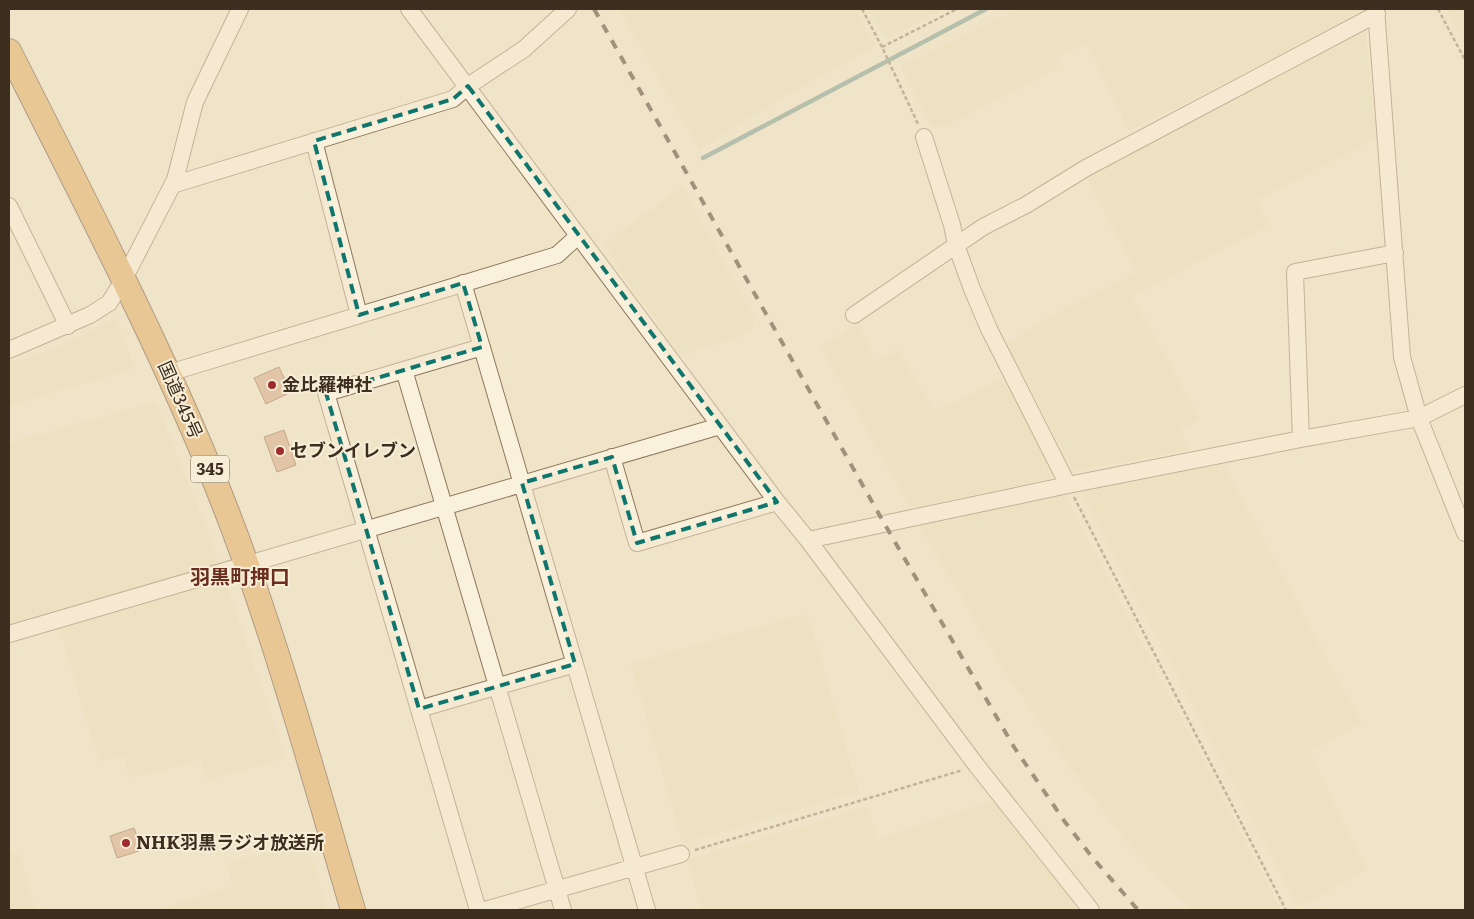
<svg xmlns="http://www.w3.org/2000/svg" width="1474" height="919" font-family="Literata,'Noto Sans JP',serif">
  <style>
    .farmland { fill: #e6deb5 }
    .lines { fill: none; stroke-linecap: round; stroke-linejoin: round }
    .stream { stroke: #6f938a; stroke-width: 4.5 }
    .building { fill: #cf9f7d; stroke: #8d5f41 }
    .minor-casing { stroke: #8d765c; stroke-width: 18 }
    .highway-casing { stroke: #5b4430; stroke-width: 26 }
    .path { stroke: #8d765c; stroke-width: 2.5; stroke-dasharray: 4 2.5; stroke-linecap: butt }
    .minor { stroke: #faf1dc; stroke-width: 16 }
    .highway { stroke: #e0a458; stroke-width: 24 }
    .rail { stroke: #3d2e20; stroke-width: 4; stroke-dasharray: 9 9; stroke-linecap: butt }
    .marked { fill: none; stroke: #0f766e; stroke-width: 4; stroke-dasharray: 10 6; stroke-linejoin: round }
    .poi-dot { fill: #9e2a2b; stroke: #f7eed8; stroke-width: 2 }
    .labels { text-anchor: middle; stroke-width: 4; stroke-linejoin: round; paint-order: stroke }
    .shield { fill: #f7eed8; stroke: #756857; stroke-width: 1 }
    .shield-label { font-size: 16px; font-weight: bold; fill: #3d2e20 }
    .poi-label { font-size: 18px; font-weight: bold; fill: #3d2e20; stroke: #f7eed8; text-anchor: start }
    .street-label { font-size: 18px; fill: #3d2e20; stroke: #f7eed8 }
    .quarter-label { font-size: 20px; font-weight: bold; fill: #6b2e1e; stroke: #f7eed8 }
  </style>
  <rect width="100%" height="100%" fill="#f0e4c8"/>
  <path class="farmland" d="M619,9H855L875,46L784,96L700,149Z
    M868,9H944L888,38L882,34Z
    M1017,9H1363L1285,53L1129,131L1087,43L1056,58L1059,67L946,126L932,127L901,68L905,64Z
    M1447,9H1465V44Z
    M1365,28L1376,138L1257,200L1269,225L1132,296L1200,420L1181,429L1187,450L1074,471L1006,344L1062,310L1137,273L1086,177Z
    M683,186L691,205L755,318L753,320V330L721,343L701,347L684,355H680L628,283L605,244Z
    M115,319L135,368L9,406V363L53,350Z
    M859,322L875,362L898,350L934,412L1003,378L1053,475L1052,478L920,506H910L821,347Z
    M156,402L219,561L285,758L208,780L200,760L129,778L124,757L99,761L55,614L9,627V443Z
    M1221,460L1361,723L1309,752L1367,869L1298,907L1079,488Z
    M1063,492L1281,910H1191L1131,846L1072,770L1002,666L919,525Z
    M802,615L808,617L859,792L683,843L631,664Z
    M995,801L1079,910H702L687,860L867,807L877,840Z
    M307,844L327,910H162L161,909L233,886L227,862Z
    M18,852L36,910H9V855Z"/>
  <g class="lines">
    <path class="stream" d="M703,158L986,9"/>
  </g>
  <path class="building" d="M279,367L291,392L266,404L254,378Z
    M284,430L296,465L277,472L264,437Z
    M134,828L142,850L117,858L110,836Z"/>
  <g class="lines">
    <defs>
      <path id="minor" d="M409,9L777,502L808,540L977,766L1091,910
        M1376,9L1402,357L1419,418L1465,533
        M924,137L952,225L956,245L972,289L989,329L1068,485
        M314,141L359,315
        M172,185L453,99L468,86L524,49L568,9
        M9,206L68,326
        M463,283L647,910
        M854,315L983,227L1026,205L1086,168L1377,14
        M9,350L90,315L109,303L124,279L175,180L195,102L240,9
        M404,370L563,910
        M169,373L557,255L578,236
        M1301,439L1295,272L1395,253
        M612,457L637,543L777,502
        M808,540L1068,485L1301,439L1419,418L1465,395
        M9,634L720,426
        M419,709L575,664
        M478,910L326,393L482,347
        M485,910L681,854"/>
      <path id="highway" d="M9,51C78,188 150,325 209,467C269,611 309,761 353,910"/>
    </defs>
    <use href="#minor" class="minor-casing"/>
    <use href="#highway" class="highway-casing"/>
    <path class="path" d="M862,9L882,47L918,124
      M1438,9L1465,60
      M882,47L957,9
      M1074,497L1286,910
      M695,850L963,770"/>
    <use href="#minor" class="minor"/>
    <use href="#highway" class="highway"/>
    <path class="rail" d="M594,9L884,523L1014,747L1065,822L1092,857L1138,910"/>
  </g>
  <path d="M0 0H1474V919H0ZM468,86L777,502L637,543L612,457L522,483L575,664L419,709L326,393L482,347L463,283L359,315L314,141L453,99Z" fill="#f0e4c8" fill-opacity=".55" fill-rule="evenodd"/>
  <path class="marked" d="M468,86L777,502L637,543L612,457L522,483L575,664L419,709L326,393L482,347L463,283L359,315L314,141L453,99Z"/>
  <g class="poi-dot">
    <circle cx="272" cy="385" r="5"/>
    <circle cx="280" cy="451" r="5"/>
    <circle cx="126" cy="843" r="5"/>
  </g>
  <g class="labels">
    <rect class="shield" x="191" y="455.5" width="38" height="27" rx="4"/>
    <g class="shield-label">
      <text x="210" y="475">345</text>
    </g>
    <g class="poi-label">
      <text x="282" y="391">金比羅神社</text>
      <text x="290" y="457">セブンイレブン</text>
      <text x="136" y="849">NHK羽黒ラジオ放送所</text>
    </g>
    <g class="street-label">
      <text transform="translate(180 400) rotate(66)" y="6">国道345号</text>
    </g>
    <g class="quarter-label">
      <text x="240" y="584">羽黒町押口</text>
    </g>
  </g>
  <rect width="1474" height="919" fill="none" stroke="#3d2e20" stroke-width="20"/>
</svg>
